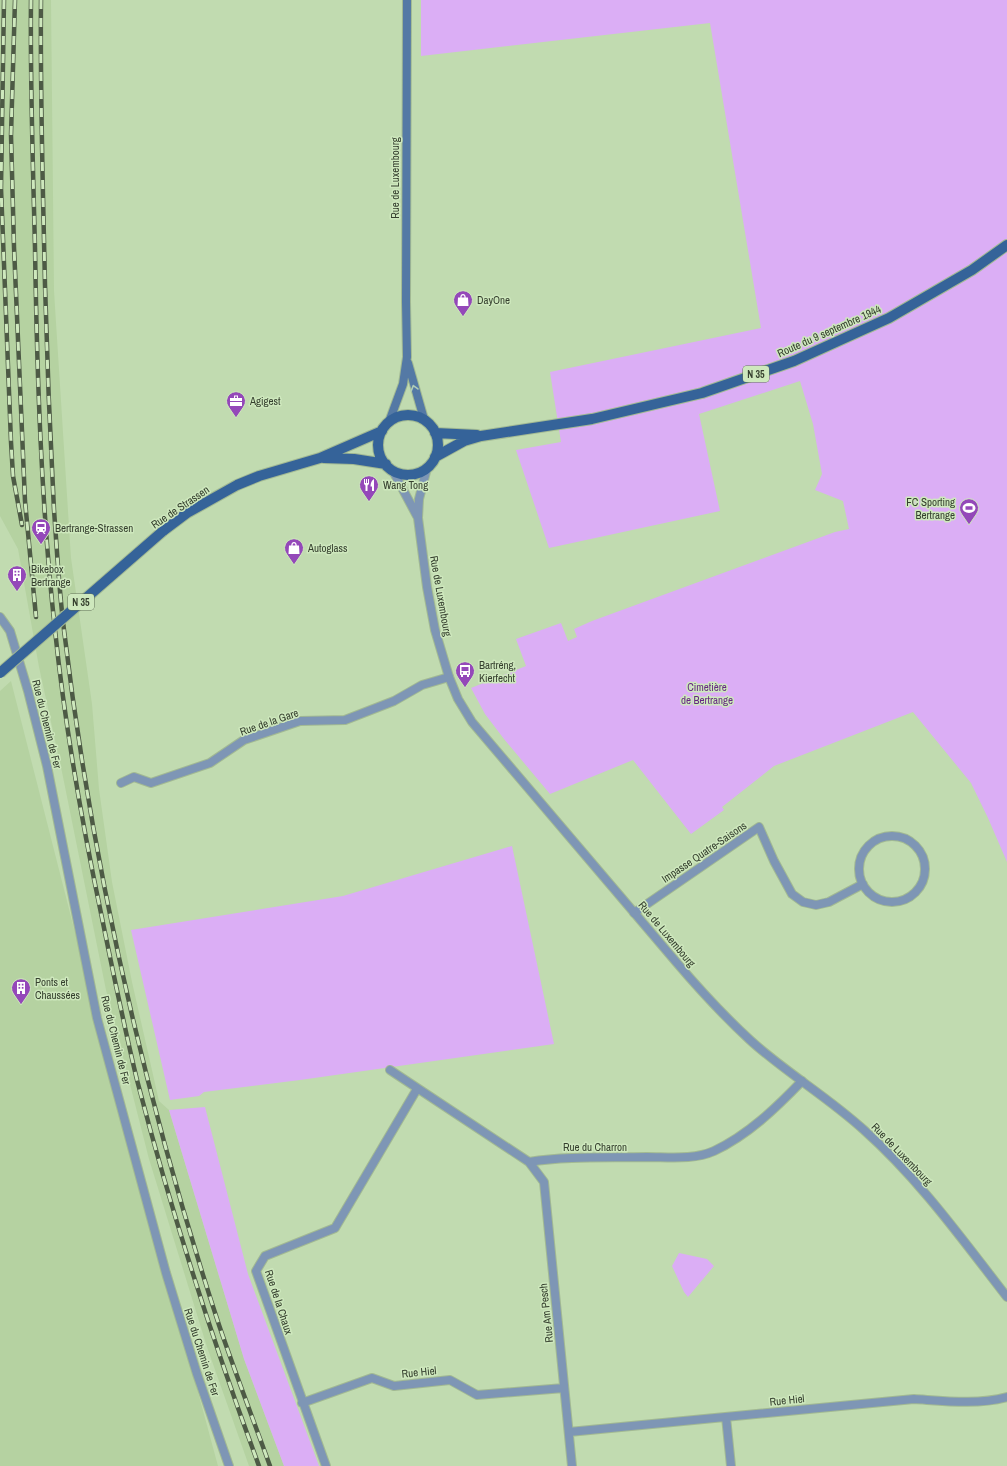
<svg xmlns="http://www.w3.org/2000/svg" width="1007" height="1466" font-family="'Archivo Narrow',sans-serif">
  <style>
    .built { fill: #b5d2a1 }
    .green { fill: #dbaef5 }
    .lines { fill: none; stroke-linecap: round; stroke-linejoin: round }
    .minor-casing { stroke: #a2b993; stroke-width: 10 }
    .tertiary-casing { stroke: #a2b993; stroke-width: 10 }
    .secondary-casing { stroke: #a2b993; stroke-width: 10 }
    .primary-casing { stroke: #a2b993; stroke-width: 12 }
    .minor { stroke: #7e96b5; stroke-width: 8 }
    .tertiary { stroke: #7e96b5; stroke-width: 8 }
    .secondary { stroke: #5479a5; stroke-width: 8 }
    .primary { stroke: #356399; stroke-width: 10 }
    .rail-casing { stroke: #4d5a45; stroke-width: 4.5 }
    .rail { stroke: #cee8bd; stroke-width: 3; stroke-dasharray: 9; stroke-linecap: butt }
    .primary-bridge-casing { stroke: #a2b993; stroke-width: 12; stroke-linecap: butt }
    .primary-bridge { stroke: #356399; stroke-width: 10 }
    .oneway { stroke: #b0ccb7 }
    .labels { text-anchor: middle; stroke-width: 3; stroke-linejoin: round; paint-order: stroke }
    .shield { fill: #cee8bd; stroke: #637259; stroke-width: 1 }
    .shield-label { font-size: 10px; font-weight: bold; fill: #353f2e }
    .street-label { font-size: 11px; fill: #353f2e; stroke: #cee8bd }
    .poi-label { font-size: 11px; fill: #353f2e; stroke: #cee8bd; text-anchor: start }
    .park-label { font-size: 11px; fill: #642780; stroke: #cee8bd }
  </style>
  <rect width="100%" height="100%" fill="#c1dbb0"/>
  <path class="built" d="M0,0H51L54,291L71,558L92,704L99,789L112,882L132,982L159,1101L169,1110L244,1359L284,1466H249L207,1347L149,1159L106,990L62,772L39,667L18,549L0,516Z
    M11,681L97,1019L218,1466H0V691Z"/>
  <path class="green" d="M421,0H1007V862L988,818L971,783L913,712L774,766L722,807L724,810L691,834L633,760L550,794L504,739L485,714L471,688L526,666L516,639L561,623L568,641L577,637L574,629L592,621L835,532L849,529L843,501L815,490L822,474L813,424L800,381L699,414L720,511L549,548L516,450L561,442L550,372L761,328L710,23L421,56Z
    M512,846L554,1044L300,1080L204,1092L199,1096L170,1100L131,930L343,896Z
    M205,1107L248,1274L319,1466H284L244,1359L169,1110Z
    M679,1253L707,1259L714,1266L688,1297L684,1292L672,1266Z"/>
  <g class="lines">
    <defs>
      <path id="minor" d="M121,783L134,777L151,783L210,763L244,740L300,721L345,720L394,701L422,685L449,677
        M859 869a33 33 0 1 1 66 0a33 33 0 1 1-66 0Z
        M634,913L759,827L774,861L792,894L803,902L816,905L829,902L863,884
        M390,1070L529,1162C568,1156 608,1158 647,1157C669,1157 694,1160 714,1151C748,1135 776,1108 802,1081
        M529,1162L544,1182L572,1466
        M302,1403L372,1378L394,1386L450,1380L477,1395L564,1388
        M726,1417L731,1466
        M569,1432L914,1399C945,1401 977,1405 1007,1397
        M326,1466L256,1271L265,1256L335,1228L417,1089"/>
      <path id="tertiary" d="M427,468L419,499L418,518L427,587L435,630L449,677L458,699L472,722L677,963C700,990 724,1016 750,1040C785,1072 828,1097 864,1130C919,1179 962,1239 1007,1297
        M393,471L417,516
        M0,617L10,631L28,691L47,766L97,1018L166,1273L197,1374L229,1466"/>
      <path id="secondary" d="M408,363L424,419
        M389,422L403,384L407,357L406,302L407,0"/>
      <path id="primary" d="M378 445a30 30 0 1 1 60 0a30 30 0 1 1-60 0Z
        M435,433L477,435
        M435,457L464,441L481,436L592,419L702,393L794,361L889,318L972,270L1007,245
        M324,458L354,459L386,464
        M163,531L187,513L237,485L259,476L320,458L382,431"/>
    </defs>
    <use href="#minor" class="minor-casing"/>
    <use href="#tertiary" class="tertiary-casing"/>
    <use href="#secondary" class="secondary-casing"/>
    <use href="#primary" class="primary-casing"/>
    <use href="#minor" class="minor"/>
    <use href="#tertiary" class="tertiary"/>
    <use href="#secondary" class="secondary"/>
    <use href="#primary" class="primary"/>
    <defs>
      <path id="rail" d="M4,0L1,188L11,442L13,476L22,525
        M15,0L11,135L14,247L25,501L36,617
        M31,0C30,83 33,165 35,248C37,375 41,503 55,630C65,727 82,823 102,918C113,972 124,1026 137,1080C171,1211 212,1339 259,1466
        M41,0C40,95 43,190 45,285C47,360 50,435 54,510C57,550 59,590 64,630C92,866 145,1099 219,1325C235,1372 253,1419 270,1466"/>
    </defs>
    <use href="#rail" class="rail-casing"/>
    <use href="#rail" class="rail"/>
    <defs>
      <path id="primary-bridge" d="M0,673L163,531"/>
    </defs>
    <use href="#primary-bridge" class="primary-bridge-casing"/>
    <use href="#primary-bridge" class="primary-bridge"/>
  </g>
  <defs><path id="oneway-chevron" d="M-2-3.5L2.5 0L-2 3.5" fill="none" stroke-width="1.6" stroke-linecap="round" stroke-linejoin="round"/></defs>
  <use class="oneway" href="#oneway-chevron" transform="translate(414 388) rotate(-106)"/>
  <defs>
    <symbol id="shop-pin" viewBox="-11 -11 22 30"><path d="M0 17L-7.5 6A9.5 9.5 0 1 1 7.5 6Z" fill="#9448b9" stroke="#cee8bd"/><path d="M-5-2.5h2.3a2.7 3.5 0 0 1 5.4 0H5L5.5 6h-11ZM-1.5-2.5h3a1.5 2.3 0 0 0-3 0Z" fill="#fff"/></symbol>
    <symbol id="office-pin" viewBox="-11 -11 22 30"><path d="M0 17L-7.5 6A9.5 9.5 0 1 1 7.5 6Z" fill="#9448b9" stroke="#cee8bd"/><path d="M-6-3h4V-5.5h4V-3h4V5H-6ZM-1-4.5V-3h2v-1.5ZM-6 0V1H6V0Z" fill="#fff"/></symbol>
    <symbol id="restaurant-pin" viewBox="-11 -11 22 30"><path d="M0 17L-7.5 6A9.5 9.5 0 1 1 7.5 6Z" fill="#9448b9" stroke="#cee8bd"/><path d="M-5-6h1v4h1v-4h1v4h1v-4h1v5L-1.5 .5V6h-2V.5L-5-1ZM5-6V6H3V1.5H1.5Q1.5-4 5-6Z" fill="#fff"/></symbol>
    <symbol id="stadium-pin" viewBox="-11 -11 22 30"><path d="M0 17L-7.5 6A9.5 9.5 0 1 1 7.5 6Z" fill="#9448b9" stroke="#cee8bd"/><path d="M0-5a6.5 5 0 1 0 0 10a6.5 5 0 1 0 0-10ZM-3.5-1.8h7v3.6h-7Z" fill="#fff"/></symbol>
    <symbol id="station-pin" viewBox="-11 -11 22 30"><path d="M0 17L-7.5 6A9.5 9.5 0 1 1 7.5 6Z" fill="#9448b9" stroke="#cee8bd"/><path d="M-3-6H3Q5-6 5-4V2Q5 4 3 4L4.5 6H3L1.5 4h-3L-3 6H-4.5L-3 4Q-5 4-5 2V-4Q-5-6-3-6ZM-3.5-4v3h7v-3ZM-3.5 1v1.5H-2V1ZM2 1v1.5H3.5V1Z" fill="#fff"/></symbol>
    <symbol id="building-pin" viewBox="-11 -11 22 30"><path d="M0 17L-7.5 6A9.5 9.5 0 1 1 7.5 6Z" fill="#9448b9" stroke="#cee8bd"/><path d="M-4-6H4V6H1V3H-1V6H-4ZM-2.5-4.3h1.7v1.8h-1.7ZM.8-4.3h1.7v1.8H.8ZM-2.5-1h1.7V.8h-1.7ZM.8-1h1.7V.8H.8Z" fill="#fff"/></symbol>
    <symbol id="bus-pin" viewBox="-11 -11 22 30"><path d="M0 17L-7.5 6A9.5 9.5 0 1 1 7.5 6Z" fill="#9448b9" stroke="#cee8bd"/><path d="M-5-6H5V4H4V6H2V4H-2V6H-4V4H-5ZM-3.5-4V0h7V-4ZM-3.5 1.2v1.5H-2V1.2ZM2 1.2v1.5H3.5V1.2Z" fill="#fff"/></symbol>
  </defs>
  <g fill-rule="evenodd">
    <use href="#shop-pin" x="452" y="289" width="22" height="30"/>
    <use href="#office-pin" x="225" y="390" width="22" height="30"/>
    <use href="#restaurant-pin" x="358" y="474" width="22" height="30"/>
    <use href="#stadium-pin" x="958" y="497" width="22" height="30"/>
    <use href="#station-pin" x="30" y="517" width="22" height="30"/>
    <use href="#shop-pin" x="283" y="537" width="22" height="30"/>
    <use href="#building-pin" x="6" y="564" width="22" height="30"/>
    <use href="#bus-pin" x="454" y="660" width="22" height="30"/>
    <use href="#building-pin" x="10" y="977" width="22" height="30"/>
  </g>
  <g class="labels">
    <g class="shield">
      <rect x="743" y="366" width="26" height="16" rx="3"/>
      <rect x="68" y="594" width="26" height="16" rx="3"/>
    </g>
    <g class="shield-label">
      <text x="756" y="378">N 35</text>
      <text x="81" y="606">N 35</text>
    </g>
    <g class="street-label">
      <text transform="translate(395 178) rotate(-90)" y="4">Rue de Luxembourg</text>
      <text transform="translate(829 331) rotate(-24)" y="4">Route du 9 septembre 1944</text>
      <text transform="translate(180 507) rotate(-34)" y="4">Rue de Strassen</text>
      <text transform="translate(441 596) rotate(80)" y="4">Rue de Luxembourg</text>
      <text transform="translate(269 722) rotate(-19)" y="4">Rue de la Gare</text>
      <text transform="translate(47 724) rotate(76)" y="4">Rue du Chemin de Fer</text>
      <text transform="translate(704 852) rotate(-34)" y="4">Impasse Quatre-Saisons</text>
      <text transform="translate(667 934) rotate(50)" y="4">Rue de Luxembourg</text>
      <text transform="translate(116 1040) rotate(76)" y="4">Rue du Chemin de Fer</text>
      <text x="595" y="1151">Rue du Charron</text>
      <text transform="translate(902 1154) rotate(46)" y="4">Rue de Luxembourg</text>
      <text transform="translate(279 1302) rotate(72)" y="4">Rue de la Chaux</text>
      <text transform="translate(546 1313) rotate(-96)" y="4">Rue Am Pesch</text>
      <text transform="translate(202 1352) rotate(72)" y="4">Rue du Chemin de Fer</text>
      <text transform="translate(419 1372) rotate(-6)" y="4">Rue Hiel</text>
      <text transform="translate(787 1400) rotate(-6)" y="4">Rue Hiel</text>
    </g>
    <g class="poi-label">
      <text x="477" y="304">DayOne</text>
      <text x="250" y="405">Agigest</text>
      <text x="383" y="489">Wang Tong</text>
      <text x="955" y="506" text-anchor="end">FC Sporting<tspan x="955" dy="13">Bertrange</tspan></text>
      <text x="55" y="532">Bertrange-Strassen</text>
      <text x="308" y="552">Autoglass</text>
      <text x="31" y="573">Bikebox<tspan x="31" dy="13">Bertrange</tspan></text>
      <text x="479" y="669">Bartréng,<tspan x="479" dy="13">Kierfecht</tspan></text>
      <text x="35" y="986">Ponts et<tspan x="35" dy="13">Chaussées</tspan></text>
    </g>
    <g class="park-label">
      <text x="707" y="691">Cimetière<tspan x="707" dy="13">de Bertrange</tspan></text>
    </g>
  </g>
</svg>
